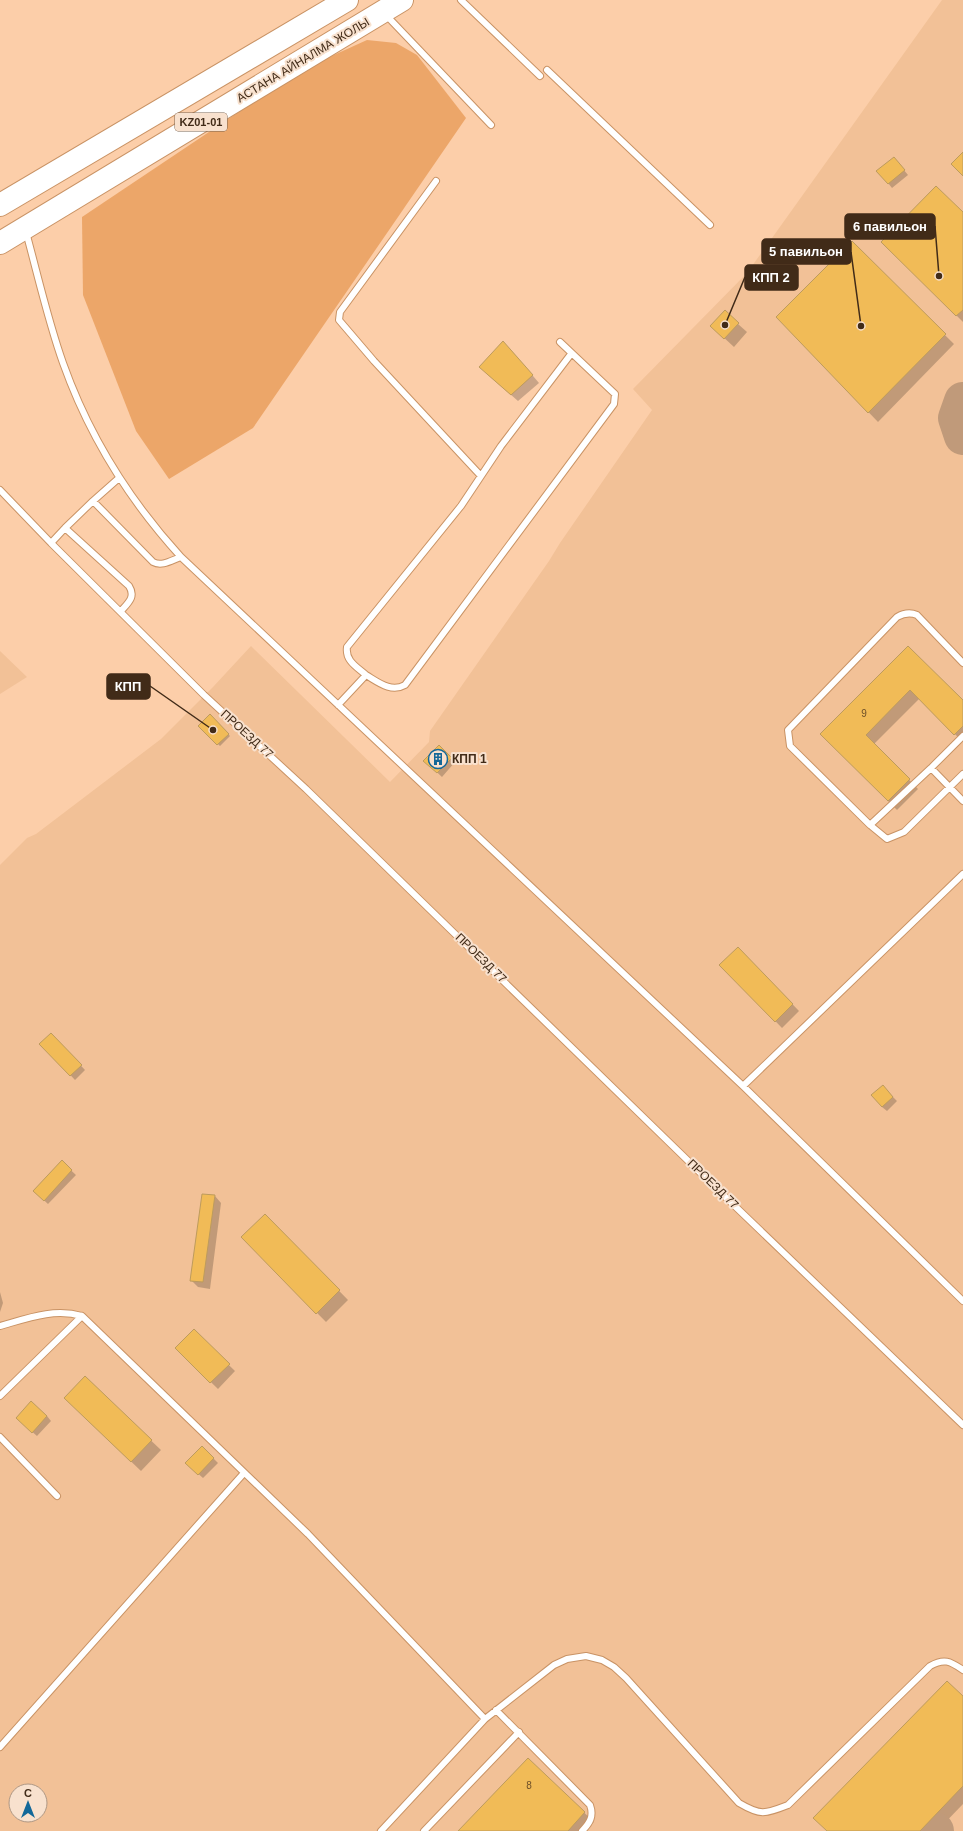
<svg xmlns="http://www.w3.org/2000/svg" width="963" height="1831" font-family="Helvetica,sans-serif">
  <style>
    .built { fill: #f2c197; fill-rule: evenodd }
    .green { fill: #eca669 }
    .shadow { fill: #0003 }
    .lines { fill: none; stroke-linecap: round; stroke-linejoin: round }
    .taxiway { stroke: #c09a7a; stroke-width: 38 }
    .building { fill: #f1bb57; stroke: #bd9b5d }
    .lane-casing { stroke: #c99365; stroke-width: 8 }
    .highway-casing { stroke: #c99365; stroke-width: 24 }
    .lane { stroke: #fff; stroke-width: 6 }
    .highway { stroke: #fff; stroke-width: 22 }
    .labels { text-anchor: middle; stroke-width: 4; stroke-linejoin: round; paint-order: stroke }
    .number-label { font-size: 10px; fill: #6d4f28 }
    .shield { fill: #f8e1ce; stroke: #78624f; stroke-width: 1 }
    .shield-label { font-size: 11px; font-weight: bold; fill: #412b18 }
    .street-label { font-size: 12px; fill: #412b18; stroke: #f8e1ce }
    .poi-label { font-size: 12px; font-weight: bold; fill: #412b18; stroke: #f8e1ce; text-anchor: start }
    .leader { fill: none; stroke: #412b18; stroke-width: 1.5 }
    .callout-dot { fill: #412b18; stroke: #f8e1ce; stroke-width: 1.5 }
    .callout { fill: #412b18; stroke: #412b18; stroke-width: 1.5 }
    .callout-label { font-size: 13px; text-anchor: middle; font-weight: bold; fill: #fff }
  </style>
  <rect width="100%" height="100%" fill="#fccea9"/>
  <path class="built" d="M942,0H963V1831H0V865L27,838L36,834L161,739L213,687L251,646L390,782L429,742L430,731L549,561L560,543L652,410L633,389L747,273ZM16,1791H40V1815H16Z
    M0,651L27,677L0,694Z"/>
  <path class="green" d="M367,40L396,43L417,55L466,118L253,428L169,479L136,431L83,295L82,217L303,69Z"/>
  <path class="shadow" d="M894,158L908,175L892,188L888,183Z
    M963,213V322L883,242Z
    M852,243L954,344L878,422L777,317Z
    M738,324L747,332L734,347L721,335Z
    M510,349L539,383L518,401L487,374Z
    M908,647L963,702V742L919,699L874,744L918,789L897,810L821,734Z
    M210,716L230,736L220,746L199,726Z
    M439,746L455,762L442,777L425,761Z
    M738,948L799,1011L782,1028L721,965Z
    M51,1034L85,1070L75,1080L41,1044Z
    M887,1091L897,1101L887,1111L882,1107Z
    M62,1162L76,1175L48,1204L34,1191Z
    M215,1196L221,1203L210,1289L198,1287L191,1280Z
    M265,1215L348,1300L326,1322L242,1237Z
    M0,1292L3,1303L0,1312Z
    M194,1331L235,1371L218,1389L176,1348Z
    M85,1378L161,1450L141,1471L74,1407Z
    M47,1416L51,1421L37,1436L21,1422Z
    M202,1447L218,1463L203,1478L186,1463Z
    M963,1698V1804L937,1831H828Z
    M528,1759L594,1822L585,1831H459Z"/>
  <g class="lines">
    <path class="taxiway" d="M963,401L957,418L963,436
      M934,1831H935"/>
  </g>
  <path class="building" d="M963,152V176L951,164Z
    M894,157L905,170L888,184L876,171Z
    M936,186L963,212V310L956,316L881,242Z
    M852,241L946,334L868,413L776,317Z
    M725,310L739,323L724,339L710,326Z
    M503,341L533,375L511,395L479,367Z
    M908,646L963,700V726L954,735L910,690L866,735L910,779L888,801L820,734Z
    M210,714L229,734L217,745L198,726Z
    M439,745L452,758L437,773L423,761Z
    M738,947L793,1004L775,1022L719,965Z
    M51,1033L82,1065L70,1076L39,1044Z
    M883,1085L893,1097L882,1107L871,1095Z
    M62,1160L72,1170L44,1201L33,1191Z
    M202,1194L215,1195L203,1282L190,1281Z
    M265,1214L340,1290L316,1314L241,1237Z
    M194,1329L230,1364L210,1383L175,1348Z
    M85,1376L152,1440L131,1462L64,1398Z
    M31,1401L47,1416L32,1433L16,1418Z
    M202,1446L214,1458L198,1475L185,1463Z
    M947,1681L963,1696V1786L920,1831H827L813,1818Z
    M528,1758L585,1812L568,1831H458Z"/>
  <g class="lines">
    <defs>
      <path id="lane" d="M461,0L540,76
        M385,14L491,125
        M547,70L710,225
        M436,181L340,312L339,320L374,361L481,476
        M26,232C38,276 48,321 63,363C89,436 129,500 181,557L743,1086L963,1301
        M0,490L51,543L204,695L306,789L715,1187L963,1425
        M93,501L119,478
        M51,543L65,528
        M121,611C128,603 136,597 129,586L65,528L93,501L153,562C162,567 172,560 181,557
        M366,675C378,682 391,693 405,685L614,404L615,394L560,342
        M338,705L366,675C357,667 345,661 347,647L461,506L501,446L571,354
        M963,736L931,768L963,801
        M931,768L870,825L790,746L788,730L897,617C904,613 910,612 917,615L963,663
        M870,825L887,839L904,832L963,774
        M743,1086L963,874
        M0,1326C28,1318 54,1308 82,1316L308,1534L485,1719L381,1831
        M0,1396L82,1316
        M0,1437L57,1496
        M496,1710L590,1805C594,1816 590,1823 582,1831
        M485,1719L554,1665L567,1659L586,1656L602,1660L614,1667L626,1678L739,1803C761,1816 765,1814 788,1805L930,1666C944,1658 950,1661 963,1670
        M0,1747L244,1473
        M424,1831L519,1732"/>
      <path id="highway" d="M0,205L347,0
        M0,243L402,0"/>
    </defs>
    <use href="#lane" class="lane-casing"/>
    <use href="#highway" class="highway-casing"/>
    <use href="#lane" class="lane"/>
    <use href="#highway" class="highway"/>
  </g>
  <defs>
    <symbol id="building-ring" viewBox="-11 -11 22 22"><circle r="9.5" fill="#f8e1ce" stroke="#136899" stroke-width="1.5"/><path d="M-4-6H4V6H1V3H-1V6H-4ZM-2.5-4.3h1.7v1.8h-1.7ZM.8-4.3h1.7v1.8H.8ZM-2.5-1h1.7V.8h-1.7ZM.8-1h1.7V.8H.8Z" fill="#136899"/></symbol>
  </defs>
  <g fill-rule="evenodd">
    <use href="#building-ring" x="427" y="748" width="22" height="22"/>
  </g>
  <g class="labels">
    <g class="number-label">
      <text x="864" y="717">9</text>
      <text x="529" y="1789">8</text>
    </g>
    <rect class="shield" x="175" y="113" width="52" height="18" rx="3"/>
    <g class="shield-label">
      <text x="201" y="126">KZ01-01</text>
    </g>
    <g class="street-label">
      <text transform="translate(303 60) rotate(-31)" y="4">АСТАНА АЙНАЛМА ЖОЛЫ</text>
      <text transform="translate(247 734) rotate(42)" y="4">ПРОЕЗД 77</text>
      <text transform="translate(481 958) rotate(44)" y="4">ПРОЕЗД 77</text>
      <text transform="translate(713 1184) rotate(44)" y="4">ПРОЕЗД 77</text>
    </g>
    <g class="poi-label">
      <text x="452" y="763">КПП 1</text>
    </g>
  </g>
  <path class="leader" d="M939 276L935 226M861 326L851 252M725 325L745 277M213 730L150 686"/>
  <g class="callout-dot">
    <circle cx="939" cy="276" r="4"/>
    <circle cx="861" cy="326" r="4"/>
    <circle cx="725" cy="325" r="4"/>
    <circle cx="213" cy="730" r="4"/>
  </g>
  <g class="callout">
    <rect x="845" y="214" width="90" height="25" rx="4"/>
    <rect x="762" y="239" width="89" height="25" rx="4"/>
    <rect x="745" y="265" width="53" height="25" rx="4"/>
    <rect x="107" y="674" width="43" height="25" rx="4"/>
  </g>
  <g class="callout-label">
    <text x="890" y="231">6 павильон</text>
    <text x="806" y="256">5 павильон</text>
    <text x="771" y="282">КПП 2</text>
    <text x="128" y="691">КПП</text>
  </g>
  <g transform="translate(28 1803)"><circle r="19" fill="#f8e1ce" stroke="#af9885"/>
  <path d="M0-3L7 15L0 10L-7 15Z" fill="#136899"/>
  <text y="-6" font-size="11" font-weight="bold" text-anchor="middle" fill="#412b18">С</text>
  </g>
</svg>
